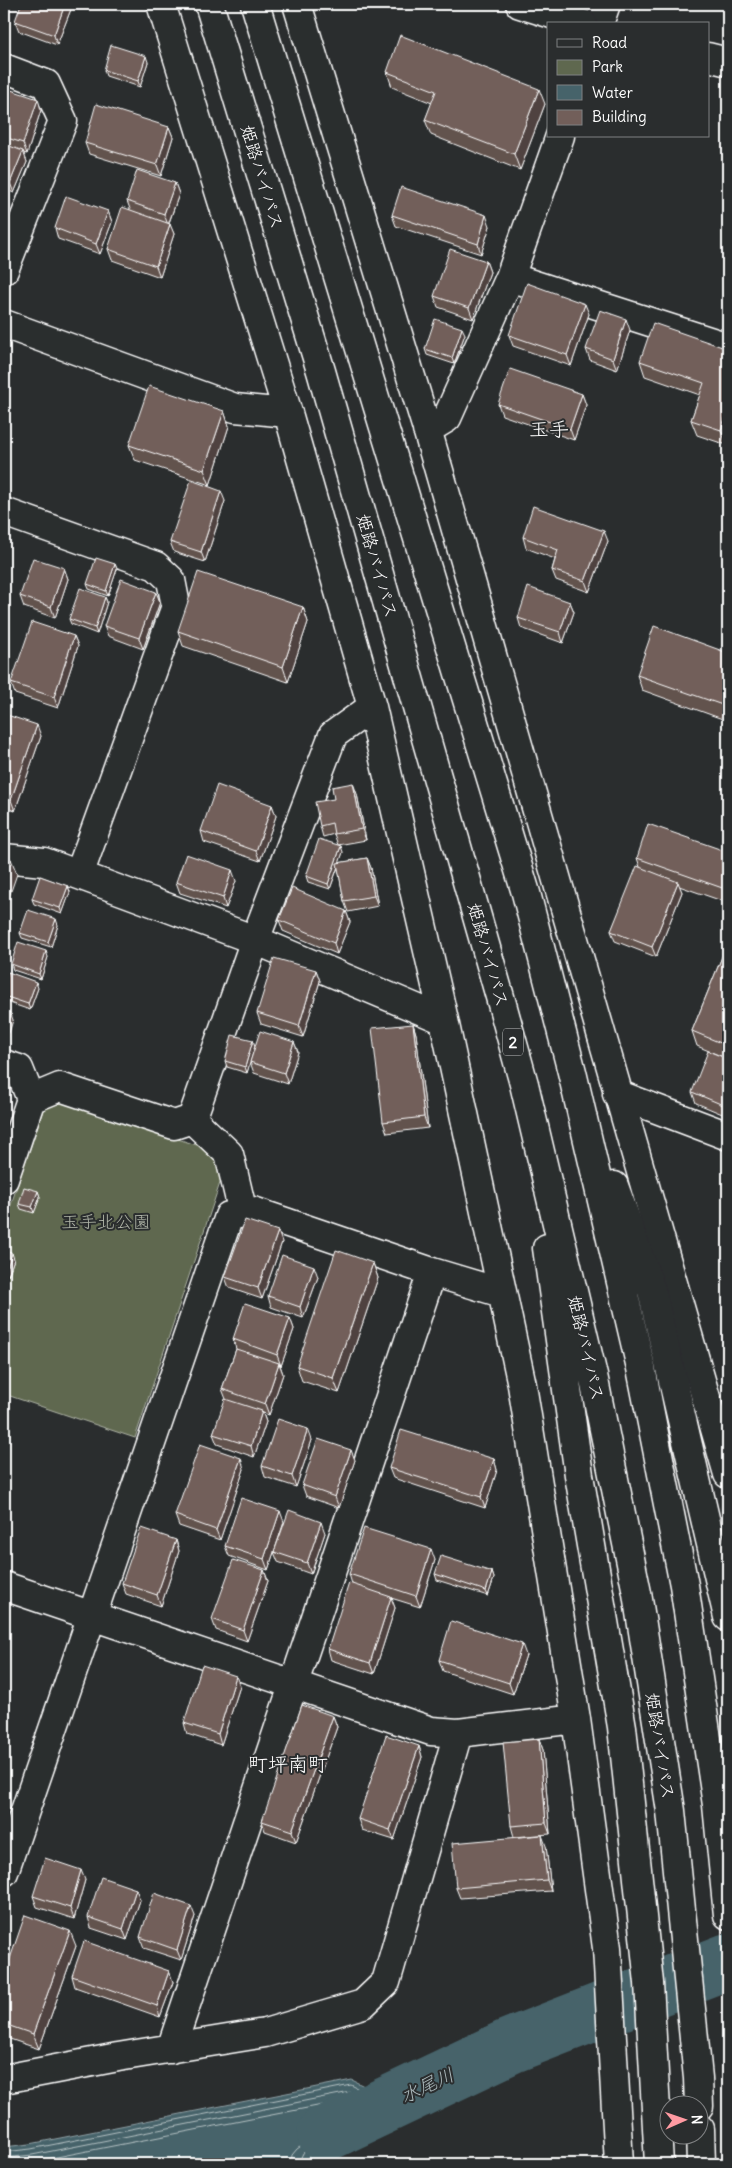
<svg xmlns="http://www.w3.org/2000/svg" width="732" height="2168" font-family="Delius,'Klee One',sans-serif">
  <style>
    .green { fill: #5f684f; stroke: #afb4a7 }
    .water { fill: #46636a; stroke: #90a1a6 }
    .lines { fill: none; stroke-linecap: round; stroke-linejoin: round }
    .shore { stroke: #b5c1c3; stroke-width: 1 }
    .river { stroke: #46636a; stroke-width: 56 }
    .minor-casing { stroke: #fff; stroke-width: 31 }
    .major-casing { stroke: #fff; stroke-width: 31 }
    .highway-casing { stroke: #fff; stroke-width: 31 }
    .minor { stroke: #2a2d2e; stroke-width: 28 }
    .major { stroke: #2a2d2e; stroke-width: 28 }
    .highway { stroke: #2a2d2e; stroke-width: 28 }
    .wall { fill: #62524d; stroke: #fff }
    .shaded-wall { fill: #50423f; stroke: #fff }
    .building { fill: #725f5a; stroke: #fff }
    .labels { text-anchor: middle; stroke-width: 4; stroke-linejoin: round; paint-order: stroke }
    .shield { fill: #2a2d2e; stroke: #bfc0c0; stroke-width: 1 }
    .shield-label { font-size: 16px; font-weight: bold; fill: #fff }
    .street-label { font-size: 18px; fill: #fff; stroke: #2a2d2e }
    .park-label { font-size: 18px; fill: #afb4a7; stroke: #2a2d2e }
    .water-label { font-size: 19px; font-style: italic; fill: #acb9bc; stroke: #2a2d2e }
    .quarter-label { font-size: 20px; fill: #fff; stroke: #2a2d2e }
  </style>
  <rect width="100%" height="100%" fill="#2a2d2e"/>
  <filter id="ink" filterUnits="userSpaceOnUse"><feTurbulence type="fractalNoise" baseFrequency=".02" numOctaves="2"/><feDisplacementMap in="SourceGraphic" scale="10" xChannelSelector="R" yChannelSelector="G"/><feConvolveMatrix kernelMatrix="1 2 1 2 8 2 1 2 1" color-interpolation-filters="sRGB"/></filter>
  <g filter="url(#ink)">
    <path class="green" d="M62,1102L206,1148L223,1174L135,1438L4,1394V1225L43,1110Z"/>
    <path class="water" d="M352,2080L398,2103L310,2162L302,2164H4V2147L30,2144Z"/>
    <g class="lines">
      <path class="shore" d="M4,2152L31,2149L351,2085L385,2102V2106L307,2158L305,2164
        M4,2158L32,2155L350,2092L373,2103L372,2107L303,2153L298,2164
        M21,2164L348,2100L358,2104L357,2108L297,2149L292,2155L291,2164"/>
      <path class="river" d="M325,2134L510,2046L728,1961"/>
      <defs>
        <path id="minor" d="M161,4L288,413L372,707L444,1020L522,1385L576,1719L607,1948L619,2164
          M297,4L427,429L728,1474
          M599,24L606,4
          M4,68L46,84L63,121L4,270
          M510,277L728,347
          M4,324L235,408L288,413
          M427,430L447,418L510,277L560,136
          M4,512L156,566L171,580L176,606L79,875
          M4,858L44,862L255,940L444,1020
          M4,1064L19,1069L31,1099
          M617,1094L728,1136
          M4,1179L31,1099L60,1087L174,1125L192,1119
          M243,1213L229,1154L192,1119L255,940L333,735L372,707
          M4,1586L431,1731L458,1733L576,1719
          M4,1872L229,1216L253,1211L432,1272L502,1293
          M171,2049L432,1272
          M4,2079L118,2057L265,2033L363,2004L386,1982L458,1733"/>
        <path id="major" d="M520,4L583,24
          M708,57L728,62"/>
        <path id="highway" d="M209,4L321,371L502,1004L524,1084L594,1380L637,1593L671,1811L698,2078L699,2106
          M255,4L526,893L572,1072L641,1368L684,1585L717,1805L728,1915
          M614,1186L652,1291L728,1617
          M547,1248L579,1475L622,1727L649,1983L659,2164
          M700,2129L701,2164"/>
      </defs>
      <use href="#minor" class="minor-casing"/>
      <use href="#major" class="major-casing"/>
      <use href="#highway" class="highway-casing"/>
      <use href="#minor" class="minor"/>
      <use href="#major" class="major"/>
      <use href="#highway" class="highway"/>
    </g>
    <path class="wall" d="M73,4L57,45L19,31L15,21Z
      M148,62L140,87L106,76L104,70Z
      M387,72L545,104L520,170L431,135L425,120L432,103L392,87Z
      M4,103L41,110L27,154L23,153L27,162L14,193L4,189Z
      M169,127L173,137L161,176L89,154L85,143Z
      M175,183L179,194L169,223L174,234L160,277L112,260L108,249L130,209L127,201Z
      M108,211L112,222L100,254L58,239L55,228Z
      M392,215L490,226L481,254L396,226Z
      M486,261L490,272L473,319L438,307L434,296Z
      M589,314L571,366L513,346L509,335Z
      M630,330L617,370L590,360L586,349Z
      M465,334L454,364L427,355L425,349Z
      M728,349V441L727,445L697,435L691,420L700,395L645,376L640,361Z
      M582,394L586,405L574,440L502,415L498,404Z
      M224,411L229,426L210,485L135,460L129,445Z
      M225,501L205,562L174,552L170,542Z
      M523,537L608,541L589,592L556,580L552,570L555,559L526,548Z
      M115,564L117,569L108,596L89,589L87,584Z
      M64,568L68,579L55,618L24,607L20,596Z
      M105,597L107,602L97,634L71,624L69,619Z
      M160,602L143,649L108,636L104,626Z
      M570,602L574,612L563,643L521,628L518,618Z
      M303,607L308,622L288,682L183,646L178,631Z
      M74,636L78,646L58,708L15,694L11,683Z
      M728,653V721L642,690L637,675Z
      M4,714L41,736L15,811L4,807Z
      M357,794L366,840L338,845L334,834L323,837L320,826Z
      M272,805L276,816L260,861L204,842L201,831Z
      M343,852L339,863L367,858L371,868L378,906L348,912L344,901L338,867L330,889L308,882L306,876Z
      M728,852V903L679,886L682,892L656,957L615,941L611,931L640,867L637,858Z
      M236,881L226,908L180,893L176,882Z
      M68,886L70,892L62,914L34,904L32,899Z
      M346,911L350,922L337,954L283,931L279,920Z
      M58,925L51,947L22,938L20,933Z
      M728,942V1059L697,1046L692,1031Z
      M48,957L41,979L13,970L11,964Z
      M316,970L320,981L303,1037L261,1024L257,1013Z
      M4,985L38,988L30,1010L4,1001Z
      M413,1024L416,1034L428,1128L387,1133L383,1122Z
      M294,1042L298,1052L288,1084L254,1073L250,1062L247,1073L227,1067L225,1061L255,1046L250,1062Z
      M728,1059V1113L727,1116L696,1103L692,1092Z
      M38,1191L40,1197L34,1213L21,1209L19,1204Z
      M282,1242L262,1299L229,1288L225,1277Z
      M4,1251L14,1259L8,1276L4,1275Z
      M373,1263L378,1278L339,1393L302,1381L297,1366Z
      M318,1277L303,1318L271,1307L268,1296Z
      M290,1318L294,1329L281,1366L280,1365L283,1374L269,1415L263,1413L266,1422L254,1457L217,1444L213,1434L226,1399L222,1389L236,1349L233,1339Z
      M312,1440L296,1487L265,1477L262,1466Z
      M494,1459L497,1470L485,1508L393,1478L389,1468Z
      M355,1460L339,1508L306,1496L302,1485Z
      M244,1469L220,1540L179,1526L175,1515Z
      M284,1522L268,1570L229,1556L225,1546Z
      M325,1533L311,1574L278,1562L274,1552Z
      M176,1540L179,1551L161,1606L126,1594L122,1583Z
      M435,1560L420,1607L391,1598L395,1608L374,1674L331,1660L328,1649L352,1584L349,1574Z
      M264,1570L268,1581L247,1641L216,1630L212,1619Z
      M492,1572L494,1578L488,1596L437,1580L435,1574Z
      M526,1655L513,1694L443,1671L439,1660Z
      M240,1686L221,1745L187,1734L184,1723Z
      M333,1716L337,1727L296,1842L265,1831L262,1821Z
      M539,1739L543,1750L550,1834L514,1837L511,1826Z
      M419,1746L422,1757L394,1840L362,1830L358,1819Z
      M546,1846L551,1891L460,1898L456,1888Z
      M85,1880L74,1919L37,1907L33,1896Z
      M136,1889L140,1900L127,1940L91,1928L88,1917Z
      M195,1916L181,1960L144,1948L140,1937Z
      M76,1946L39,2049L4,2037V1976Z
      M169,1971L173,1982L160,2017L75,1987L72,1976Z"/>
    <path class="shaded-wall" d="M65,4H73L57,45L54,35Z
      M146,56L148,62L140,87L138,81Z
      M539,89L545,104L520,170L514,154Z
      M38,99L41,110L27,154L23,143Z
      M169,127L173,137L161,176L157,165Z
      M23,151L27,162L14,193L10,183Z
      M175,183L179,194L168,225L164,214Z
      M108,211L112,222L100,254L96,244Z
      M486,215L490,226L481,254L478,244Z
      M170,224L174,234L160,277L156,266Z
      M486,261L490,272L473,319L469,308Z
      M585,304L589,314L571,366L567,355Z
      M626,319L630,330L617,370L613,359Z
      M462,328L465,334L454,364L452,358Z
      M582,394L586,405L574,440L570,429Z
      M728,410V441L727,445L721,430Z
      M224,411L229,426L210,485L204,470Z
      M221,491L225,501L205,562L201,552Z
      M604,531L608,541L589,592L585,581Z
      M115,564L117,569L108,596L106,591Z
      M64,568L68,579L55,618L51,607Z
      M156,592L160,602L143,649L139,638Z
      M105,597L107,602L97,634L95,628Z
      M570,602L574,612L563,643L560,632Z
      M303,607L308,622L288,682L283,667Z
      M74,636L78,646L58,708L54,697Z
      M37,725L41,736L15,811L11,800Z
      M353,783L357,794L366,840L362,829Z
      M272,805L276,816L260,861L256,851Z
      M341,846L343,852L330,889L328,884Z
      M367,858L371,868L378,906L374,896Z
      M11,859L17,874L4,911V880Z
      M232,870L236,881L226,908L223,898Z
      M678,882L682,892L656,957L652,947Z
      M68,886L70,892L62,914L60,908Z
      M346,911L350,922L337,954L334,943Z
      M56,919L58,925L51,947L48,942Z
      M46,951L48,957L41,979L39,974Z
      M316,970L320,981L303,1037L299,1026Z
      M36,982L38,988L30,1010L28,1004Z
      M11,1014L13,1020L4,1049V1037Z
      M413,1024L416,1034L428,1128L424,1117Z
      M253,1040L255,1046L247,1073L245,1067Z
      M294,1042L298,1052L288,1084L284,1073Z
      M728,1092V1113L727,1116L723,1105Z
      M38,1191L40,1197L34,1213L32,1207Z
      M278,1231L282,1242L262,1299L258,1288Z
      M12,1253L14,1259L8,1276L6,1271Z
      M373,1263L378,1278L339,1393L333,1378Z
      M314,1266L318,1277L303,1318L300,1307Z
      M290,1318L294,1329L281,1366L277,1355Z
      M279,1363L283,1374L269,1415L265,1404Z
      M262,1411L266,1422L254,1457L251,1446Z
      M308,1429L312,1440L296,1487L292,1476Z
      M351,1450L355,1460L339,1508L335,1497Z
      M241,1458L244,1469L220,1540L216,1530Z
      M494,1459L497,1470L485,1508L481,1497Z
      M280,1511L284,1522L268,1570L264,1559Z
      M321,1522L325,1533L311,1574L307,1563Z
      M176,1540L179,1551L161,1606L157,1595Z
      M431,1549L435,1560L420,1607L416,1596Z
      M264,1570L268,1581L247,1641L243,1630Z
      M492,1572L494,1578L488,1596L486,1591Z
      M391,1597L395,1608L374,1674L370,1663Z
      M522,1644L526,1655L513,1694L509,1683Z
      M236,1676L240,1686L221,1745L218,1734Z
      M333,1716L337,1727L296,1842L292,1831Z
      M539,1739L543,1750L550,1834L546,1823Z
      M419,1746L422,1757L394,1840L390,1830Z
      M542,1835L546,1846L551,1891L547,1880Z
      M81,1870L85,1880L74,1919L70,1908Z
      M136,1889L140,1900L127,1940L123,1929Z
      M191,1906L195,1916L181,1960L177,1950Z
      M70,1931L76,1946L39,2049L33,2034Z
      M169,1971L173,1982L160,2017L157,2006Z"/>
    <path class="building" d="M21,4H65L54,35L15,21Z
      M400,35L539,89L514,154L425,120L436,91L387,72Z
      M111,45L146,56L138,81L104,70Z
      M8,89L38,99L23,143L4,137V103Z
      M96,104L169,127L157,165L85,143Z
      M4,144L23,151L10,183L4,180Z
      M137,170L175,183L164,214L127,201Z
      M401,187L486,215L478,244L392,215Z
      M66,196L108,211L96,244L55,228Z
      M122,207L170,224L156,266L108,249Z
      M450,249L486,261L469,308L434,296Z
      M527,283L585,304L567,355L509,335Z
      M600,310L626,319L613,359L586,349Z
      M435,319L462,328L452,358L425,349Z
      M653,323L728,349V410L721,430L691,420L704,383L640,361Z
      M510,369L582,394L570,429L498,404Z
      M149,386L224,411L204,470L129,445Z
      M191,480L221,491L201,552L170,542Z
      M533,506L604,531L585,581L552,570L558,550L523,537Z
      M33,558L64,568L51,607L20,596Z
      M96,558L115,564L106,591L87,584Z
      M198,572L303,607L283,667L178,631Z
      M121,579L156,592L139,638L104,626Z
      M528,587L570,602L560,632L518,618Z
      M80,588L105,597L95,628L69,619Z
      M32,622L74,636L54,697L11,683Z
      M654,626L728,653V707L637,675Z
      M4,714L37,725L11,800L4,798Z
      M353,783L362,829L334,834L332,823L320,826L315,802L334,799L332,787Z
      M217,785L272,805L256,851L201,831Z
      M648,824L728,852V890L637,858Z
      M319,839L341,846L328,884L306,876Z
      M186,854L232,870L223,898L176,882Z
      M4,856L11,859L4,880Z
      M367,858L374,896L344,901L337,863Z
      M637,866L678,882L652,947L611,931Z
      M40,876L68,886L60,908L32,899Z
      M292,888L346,911L334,943L279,920Z
      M28,910L56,919L48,942L20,933Z
      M18,942L46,951L39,974L11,964Z
      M728,942V1046L692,1031Z
      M274,958L316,970L299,1026L257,1013Z
      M8,972L36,982L28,1004L4,996V985Z
      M4,1012L11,1014L4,1037Z
      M413,1024L424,1117L383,1122L372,1028Z
      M260,1031L294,1042L284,1073L250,1062Z
      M232,1035L253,1040L245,1067L225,1061Z
      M708,1051L728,1059V1092L723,1105L692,1092Z
      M24,1187L38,1191L32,1207L19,1204Z
      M245,1220L278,1231L258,1288L225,1277Z
      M336,1250L373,1263L333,1378L297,1366Z
      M4,1251L12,1253L6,1271L4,1270Z
      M282,1255L314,1266L300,1307L268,1296Z
      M245,1303L290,1318L277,1355L233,1339Z
      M236,1349L279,1363L265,1404L222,1389Z
      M225,1399L262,1411L251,1446L213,1434Z
      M278,1419L308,1429L292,1476L262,1466Z
      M401,1430L494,1459L481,1497L389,1468Z
      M318,1439L351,1450L335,1497L302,1485Z
      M200,1444L241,1458L216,1530L175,1515Z
      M241,1498L280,1511L264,1559L225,1546Z
      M289,1510L321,1522L307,1563L274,1552Z
      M141,1528L176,1540L157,1595L122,1583Z
      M364,1528L431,1549L416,1596L349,1574Z
      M441,1556L492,1572L486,1591L435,1574Z
      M233,1560L264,1570L243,1630L212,1619Z
      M349,1583L391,1597L370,1663L328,1649Z
      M451,1621L522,1644L509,1683L439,1660Z
      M202,1665L236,1676L218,1734L184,1723Z
      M302,1705L333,1716L292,1831L262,1821Z
      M386,1735L419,1746L390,1830L358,1819Z
      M539,1739L546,1823L511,1826L503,1742Z
      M542,1835L547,1880L456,1888L452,1843Z
      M45,1858L81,1870L70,1908L33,1896Z
      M101,1877L136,1889L123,1929L88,1917Z
      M154,1893L191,1906L177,1950L140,1937Z
      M25,1915L70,1931L33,2034L4,2024V1976Z
      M84,1941L169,1971L157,2006L72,1976Z"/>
  </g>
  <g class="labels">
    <rect class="shield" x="503" y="1028.5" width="20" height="27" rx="4"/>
    <g class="shield-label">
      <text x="513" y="1048">2</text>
    </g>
    <g class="street-label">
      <text transform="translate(262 177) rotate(73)" y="6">姫路バイパス</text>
      <text transform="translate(377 566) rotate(74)" y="6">姫路バイパス</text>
      <text transform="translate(488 955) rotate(74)" y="6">姫路バイパス</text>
      <text transform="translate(586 1348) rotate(77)" y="6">姫路バイパス</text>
      <text transform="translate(660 1746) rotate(81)" y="6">姫路バイパス</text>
    </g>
    <g class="park-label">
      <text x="106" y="1228">玉手北公園</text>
    </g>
    <g class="water-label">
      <text transform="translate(427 2085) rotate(-25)" y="7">水尾川</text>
    </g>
    <g class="quarter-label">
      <text x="549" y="436">玉手</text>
      <text x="288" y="1771">町坪南町</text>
    </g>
  </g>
  <rect width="732" height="2168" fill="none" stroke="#2a2d2e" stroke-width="20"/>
  <rect x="10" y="10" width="712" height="2148" fill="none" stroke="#fff" stroke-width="2" filter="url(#ink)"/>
  <rect x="547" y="22" width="162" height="115" fill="#2a2d2e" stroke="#7f8182"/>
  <rect x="557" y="39" width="25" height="8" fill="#2a2d2e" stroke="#7f8182"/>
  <text x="592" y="48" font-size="15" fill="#ffffff">Road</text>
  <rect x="557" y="60" width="25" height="15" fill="#5f684f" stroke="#7f8182"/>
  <text x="592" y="72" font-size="15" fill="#ffffff">Park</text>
  <rect x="557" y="85" width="25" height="15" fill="#46636a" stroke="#7f8182"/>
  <text x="592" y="98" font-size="15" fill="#ffffff">Water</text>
  <rect x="557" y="110" width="25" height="15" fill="#725f5a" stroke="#7f8182"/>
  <text x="592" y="122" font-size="15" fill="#ffffff">Building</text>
  <g transform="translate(684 2120) rotate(88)"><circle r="24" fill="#2a2d2e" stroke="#7f8182"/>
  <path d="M0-4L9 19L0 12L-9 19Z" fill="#ff9aa2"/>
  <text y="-8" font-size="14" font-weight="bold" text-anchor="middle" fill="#ffffff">N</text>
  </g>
</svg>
